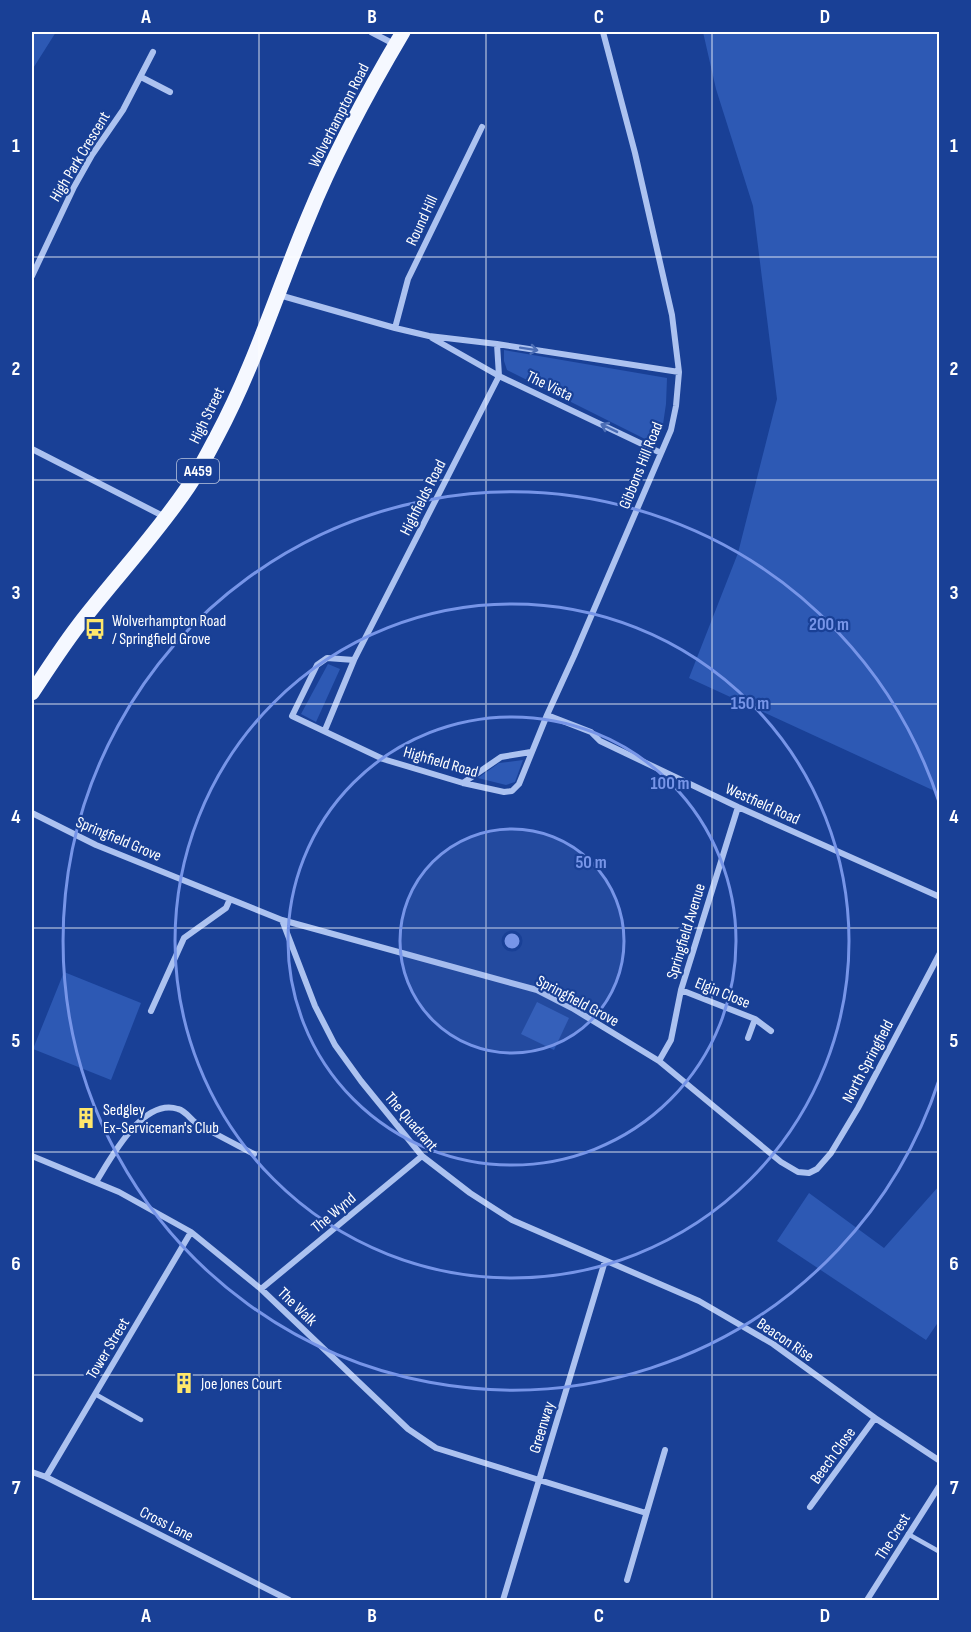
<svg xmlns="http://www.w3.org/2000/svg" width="971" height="1632" font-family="'Sofia Sans Condensed',sans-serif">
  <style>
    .green { fill: #2d59b4 }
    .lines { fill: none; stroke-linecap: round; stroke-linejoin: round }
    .service { stroke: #acc2f0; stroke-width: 4.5 }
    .minor { stroke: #acc2f0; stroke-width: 6 }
    .primary { stroke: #f5f8ff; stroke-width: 15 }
    .oneway { stroke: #4c6eb6 }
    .grid { fill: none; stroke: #fff; stroke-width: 1.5; stroke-opacity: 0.55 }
    .ring { fill: none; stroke: #7795e8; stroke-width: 3 }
    .labels { text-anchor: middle; stroke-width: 4.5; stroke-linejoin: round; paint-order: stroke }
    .shield { fill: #194096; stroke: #bac6e0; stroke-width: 1.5 }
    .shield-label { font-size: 15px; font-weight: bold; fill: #fff }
    .street-label { font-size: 16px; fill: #fff; stroke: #194096 }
    .poi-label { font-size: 16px; fill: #fff; stroke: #194096; text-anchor: start }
    .centre { fill: #7795e8; stroke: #194096; stroke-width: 3 }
    .ring-label { font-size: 18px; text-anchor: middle; font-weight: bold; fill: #7795e8; stroke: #194096; stroke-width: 4.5; stroke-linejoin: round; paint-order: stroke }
    .neatline { fill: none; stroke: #fff; stroke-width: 2 }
    .grid-label { font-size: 20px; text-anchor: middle; font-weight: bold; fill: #fff }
  </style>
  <rect width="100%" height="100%" fill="#194096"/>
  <path class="green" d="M32,32H56L32,70Z
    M703,32H939V793L689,678L738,553L777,399L753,206L716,89Z
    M504,350L667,378L666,404L662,431L645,439L507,370L504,361Z
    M328,664L340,669L316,722L301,714Z
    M523,760L515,782L506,785L478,778L499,763Z
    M64,972L141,1003L111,1080L33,1049Z
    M537,1002L569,1018L554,1050L521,1034Z
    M939,1186V1321L926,1340L777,1241L809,1193L884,1248Z"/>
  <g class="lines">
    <path class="service" d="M95,1394L141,1420
      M908,1534L940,1552"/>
    <path class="minor" d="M371,32L394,44
      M141,77L170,92
      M32,276L74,187L92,155L123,110L153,52
      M279,295L395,328L429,336L497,344L679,372
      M395,328L408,279L482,127
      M432,338L499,376L661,453
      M32,449L165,517
      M354,660L327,658L317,665L292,716L383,759L463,783L504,792L512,791L519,784L547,715L574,656L671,430L676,406L679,372L672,315L635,153L603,32
      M547,715L591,732L600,741L738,807L940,897
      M325,730L354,660L499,376L497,344
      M463,783L501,757L531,752
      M32,813L96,845L282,920L537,990L572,1008L659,1061L781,1162L798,1172L809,1173L817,1169L831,1153L858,1108L940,953
      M282,920L315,1006L335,1045L361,1081L422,1156L470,1193L512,1220L699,1301L773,1344L875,1418L940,1461
      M681,990L755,1019L771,1031
      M151,1011L184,938L226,908L230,899
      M748,1038L755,1019
      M659,1061L671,1040L681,990L738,807
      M32,1156L119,1192L191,1232L261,1289L408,1429L436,1448L646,1513
      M96,1182C111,1158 143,1097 178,1109C186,1111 190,1119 196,1123C215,1134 235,1144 254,1154
      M261,1289L422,1156
      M32,1472L46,1477L289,1600
      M46,1477L191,1232
      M810,1507L875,1418
      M627,1580L665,1450
      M503,1600L605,1261
      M867,1600L940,1485"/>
    <path class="primary" d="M32,693C47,670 62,647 78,626C114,579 155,536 188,487C199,471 208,453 217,436C254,367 278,289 308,218C334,154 368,91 403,32"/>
  </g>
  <defs><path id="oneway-shaft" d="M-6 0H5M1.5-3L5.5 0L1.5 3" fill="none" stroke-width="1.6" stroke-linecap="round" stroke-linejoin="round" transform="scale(1.5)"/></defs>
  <g class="oneway">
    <use href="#oneway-shaft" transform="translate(529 349) rotate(9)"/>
    <use href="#oneway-shaft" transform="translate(609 428) rotate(-154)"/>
  </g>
  <path class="grid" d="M259,32V1600M486,32V1600M712,32V1600M32,257H940M32,480H940M32,704H940M32,928H940M32,1152H940M32,1375H940"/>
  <circle cx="512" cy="941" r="112" fill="#7795e8" fill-opacity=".12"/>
  <g class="ring">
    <circle cx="512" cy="941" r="112"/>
    <circle cx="512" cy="941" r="224"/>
    <circle cx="512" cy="941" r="337"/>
    <path d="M939 1080A449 449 0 1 1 939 802"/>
  </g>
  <defs>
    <symbol id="bus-bare" viewBox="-9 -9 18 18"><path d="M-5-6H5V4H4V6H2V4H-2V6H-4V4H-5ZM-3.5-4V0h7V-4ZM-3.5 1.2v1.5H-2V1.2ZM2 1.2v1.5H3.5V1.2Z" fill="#ffe76b" stroke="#194096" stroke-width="2.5" paint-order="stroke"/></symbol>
    <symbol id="building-bare" viewBox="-9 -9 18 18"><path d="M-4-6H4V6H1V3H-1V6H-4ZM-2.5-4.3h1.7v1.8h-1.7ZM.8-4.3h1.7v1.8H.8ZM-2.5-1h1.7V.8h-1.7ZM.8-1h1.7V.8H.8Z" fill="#ffe76b" stroke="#194096" stroke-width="2.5" paint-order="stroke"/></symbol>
  </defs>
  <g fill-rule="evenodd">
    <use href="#bus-bare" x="80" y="614" width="30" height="30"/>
    <use href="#building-bare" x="71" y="1103" width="30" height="30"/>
    <use href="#building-bare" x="169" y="1368" width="30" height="30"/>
  </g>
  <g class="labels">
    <rect class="shield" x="177" y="459" width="42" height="24" rx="4.5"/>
    <g class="shield-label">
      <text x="198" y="476">A459</text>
    </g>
    <g class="street-label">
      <text transform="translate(338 115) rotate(-63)" y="6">Wolverhampton Road</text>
      <text transform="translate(79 156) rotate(-59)" y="6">High Park Crescent</text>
      <text transform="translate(421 220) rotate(-65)" y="6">Round Hill</text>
      <text transform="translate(550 385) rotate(26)" y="6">The Vista</text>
      <text transform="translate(206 415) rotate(-64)" y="6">High Street</text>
      <text transform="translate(640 465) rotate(-68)" y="6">Gibbons Hill Road</text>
      <text transform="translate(422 497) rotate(-63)" y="6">Highfields Road</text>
      <text transform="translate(441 761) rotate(16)" y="6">Highfield Road</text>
      <text transform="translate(763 803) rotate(24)" y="6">Westfield Road</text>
      <text transform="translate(119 838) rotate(23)" y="6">Springfield Grove</text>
      <text transform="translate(685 931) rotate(-73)" y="6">Springfield Avenue</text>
      <text transform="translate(723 992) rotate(22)" y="6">Elgin Close</text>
      <text transform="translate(578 1000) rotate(28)" y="6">Springfield Grove</text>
      <text transform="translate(867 1061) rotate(-62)" y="6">North Springfield</text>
      <text transform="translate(412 1121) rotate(49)" y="6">The Quadrant</text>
      <text transform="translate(333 1212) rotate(-40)" y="6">The Wynd</text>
      <text transform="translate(298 1306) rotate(44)" y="6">The Walk</text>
      <text transform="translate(786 1339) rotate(34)" y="6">Beacon Rise</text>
      <text transform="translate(107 1348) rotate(-59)" y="6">Tower Street</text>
      <text transform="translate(541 1427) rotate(-73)" y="6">Greenway</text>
      <text transform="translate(832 1455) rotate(-54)" y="6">Beech Close</text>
      <text transform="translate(167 1523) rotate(27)" y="6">Cross Lane</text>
      <text transform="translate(892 1536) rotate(-58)" y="6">The Crest</text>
    </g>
    <g class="poi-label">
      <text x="112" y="626">Wolverhampton Road<tspan x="112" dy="18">/ Springfield Grove</tspan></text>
      <text x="103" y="1115">Sedgley<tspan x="103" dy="18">Ex-Serviceman's Club</tspan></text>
      <text x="201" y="1389">Joe Jones Court</text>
    </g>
  </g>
  <circle cx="512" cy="941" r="9" class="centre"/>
  <g class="ring-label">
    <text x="829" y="630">200 m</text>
    <text x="750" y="709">150 m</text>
    <text x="670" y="789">100 m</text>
    <text x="591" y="868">50 m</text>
  </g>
  <rect width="971" height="1632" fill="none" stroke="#194096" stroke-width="66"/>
  <rect x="33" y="33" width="905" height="1566" class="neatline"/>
  <g class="grid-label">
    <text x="146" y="23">A</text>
    <text x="372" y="23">B</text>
    <text x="599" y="23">C</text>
    <text x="825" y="23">D</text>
    <text x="16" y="152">1</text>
    <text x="954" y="152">1</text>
    <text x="16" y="375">2</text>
    <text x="954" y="375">2</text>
    <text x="16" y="599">3</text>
    <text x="954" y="599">3</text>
    <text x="16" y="823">4</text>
    <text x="954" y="823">4</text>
    <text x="16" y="1047">5</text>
    <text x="954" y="1047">5</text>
    <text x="16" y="1270">6</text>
    <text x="954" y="1270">6</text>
    <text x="16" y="1494">7</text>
    <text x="954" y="1494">7</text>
    <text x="146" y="1622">A</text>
    <text x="372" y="1622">B</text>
    <text x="599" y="1622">C</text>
    <text x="825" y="1622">D</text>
  </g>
</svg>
